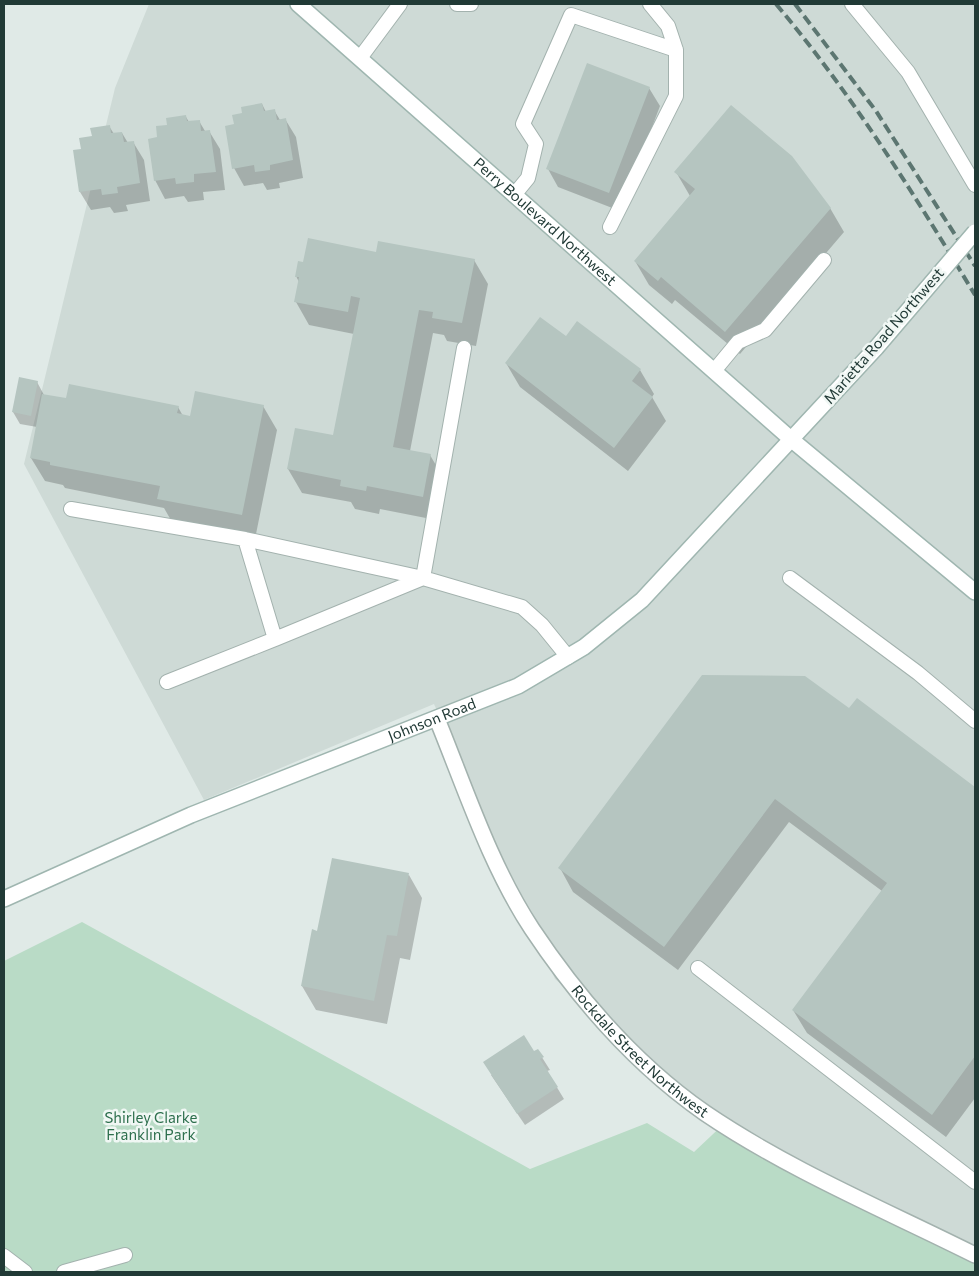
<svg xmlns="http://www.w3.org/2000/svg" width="979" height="1276" font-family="Commissioner,sans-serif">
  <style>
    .built { fill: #cedad6 }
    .green { fill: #b9dbc6 }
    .shadow { fill: #0003 }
    .building { fill: #b5c5c0 }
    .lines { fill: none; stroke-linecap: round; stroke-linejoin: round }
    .lane-casing { stroke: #a3b2ae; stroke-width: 16 }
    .street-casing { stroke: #a3b2ae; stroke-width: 18 }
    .secondary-casing { stroke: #9fb6b0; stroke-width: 18 }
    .lane { stroke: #fff; stroke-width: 14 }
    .street { stroke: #fff; stroke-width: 15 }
    .secondary { stroke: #fff; stroke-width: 15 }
    .rail { stroke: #5c7671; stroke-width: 4; stroke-dasharray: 10 5; stroke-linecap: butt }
    .secondary-bridge-casing { stroke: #9fb6b0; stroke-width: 18; stroke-linecap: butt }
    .secondary-bridge { stroke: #fff; stroke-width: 15 }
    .labels { text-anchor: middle; stroke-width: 5; stroke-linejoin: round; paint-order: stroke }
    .street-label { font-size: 15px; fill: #213a36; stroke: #f0f7f4 }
    .park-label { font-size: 15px; fill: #2d6f4d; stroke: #f0f7f4 }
  </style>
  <rect width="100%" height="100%" fill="#e0eae7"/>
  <path class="built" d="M149,4H975V1264L706,1105L555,979L434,704L204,800L24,464L115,88Z"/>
  <path class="green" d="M82,922L530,1169L647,1123L694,1152L729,1119L975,1264V1272H4V961Z"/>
  <path class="shadow" d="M649,88L660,106L620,211L558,187L548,169Z
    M262,104L266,112L274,110L280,120L285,119L296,137L303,178L279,183L280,188L267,190L263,183L244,186L234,168L235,125L244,114Z
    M186,117L189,122L199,121L205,131H209L220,149L225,190L203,192L204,200L188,202L184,196L165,199L155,180L158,138L168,126Z
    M109,126L114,134L122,133L128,143L133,142L144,160L150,201L126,205L128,211L114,213L110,207L91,210L80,192L82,150L93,137Z
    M676,172L830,208L844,232L740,354L675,300L672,304L649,285L635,261L690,196Z
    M377,253L474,260L488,284L476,346L447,341L444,335L433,333L410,451L430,455L444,479L436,520L380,509L379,514L355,509L351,502L302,493L288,469L334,436L354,334L309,325L296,302L299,282L296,276L304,263Z
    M577,322L640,370L654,394L652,397L666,421L628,471L520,387L506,363L566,338Z
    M37,382L44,395L67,400L178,407L183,416L191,417L263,406L277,430L255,539L172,522L164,508L65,488L63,485L45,481L31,458L37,427L20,424L13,412Z
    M857,700L975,788V1098L946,1137L807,1033L793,1010L882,891L789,822L678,970L573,892L560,868L850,710Z
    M409,875L422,898L410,960L400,958L387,1024L316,1010L302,986L318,932Z
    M538,1051L550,1070L547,1071L564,1099L525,1125L491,1075Z"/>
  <path class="building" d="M587,63L650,87L609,193L546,169Z
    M262,103L264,111L275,109L277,120L286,118L293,160L270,165V170L255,172L254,165L232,169L225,126L234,124L232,115L242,113L241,107Z
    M731,105L792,156L831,208L725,332L661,277L658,281L634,261L695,189L674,172Z
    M186,115L187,121L200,120L201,131L210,130L216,172L194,174V182L176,184L175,178L154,181L148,139L157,137L156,126L167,125L166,118Z
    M110,125L111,133L122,132L124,142L134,141L140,183L117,187L118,193L102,195L101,189L79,192L73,150L81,149L79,138L92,136L90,128Z
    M308,238L376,252L378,241L475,259L462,323L432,318L433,312L419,310L393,447L431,454L423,497L367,486L366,491L340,486L341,480L287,469L295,428L333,435L360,298L351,296L348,312L294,302L299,277H295L298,261L303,262Z
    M540,317L566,336L577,321L641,369L632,381L653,397L614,448L505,363Z
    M19,377L38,381L31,416L12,412Z
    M69,384L179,406L177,413L190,416L195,391L264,405L242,515L157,499L160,486L50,465V462L30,458L42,394L66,398Z
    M702,675L805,676L849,708L857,698L975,787V1056L932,1115L792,1010L887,883L775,799L664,947L558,868Z
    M332,858L409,873L397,936L387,935L374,1001L301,986L312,929L317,931Z
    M524,1035L534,1051L538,1049L544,1057L540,1059L558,1087L517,1114L483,1062Z"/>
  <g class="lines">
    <defs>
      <path id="lane" d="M457,4H471
        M650,4L668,26L676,50
        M852,4L908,72L975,185
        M360,58L400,4
        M514,195L528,178L536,144L523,124L571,15L676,50V96L610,227
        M464,348L423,578L522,607L542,625L568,657
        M714,371L738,342L765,330L824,260
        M71,509L245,539
        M245,539L423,578L275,639Z
        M790,578L918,673L975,721
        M167,682L275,639
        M698,968L975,1182
        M4,1256L25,1272
        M64,1272L125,1255"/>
      <g id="street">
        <path id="s1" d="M437,719C466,790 490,865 532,929C578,998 636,1065 705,1113C789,1170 885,1210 975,1255"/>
      </g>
      <g id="secondary">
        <path id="s2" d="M298,4L792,440L975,592"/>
        <path id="s3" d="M4,899L191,815L518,686L584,647L642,600L876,348"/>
      </g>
    </defs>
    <use href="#lane" class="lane-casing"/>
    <use href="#street" class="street-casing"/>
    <use href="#secondary" class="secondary-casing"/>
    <use href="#lane" class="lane"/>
    <use href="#street" class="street"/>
    <use href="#secondary" class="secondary"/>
    <path class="rail" d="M776,4C852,94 914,194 975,295
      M795,4L876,111L975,266"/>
    <defs>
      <path id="secondary-bridge" d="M876,348L975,232"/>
    </defs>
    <use href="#secondary-bridge" class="secondary-bridge-casing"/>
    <use href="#secondary-bridge" class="secondary-bridge"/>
  </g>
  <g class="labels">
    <g class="street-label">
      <text dy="5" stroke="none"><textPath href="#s2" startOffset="329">Perry Boulevard Northwest</textPath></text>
      <text transform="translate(884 336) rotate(-49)" y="5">Marietta Road Northwest</text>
      <text dy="5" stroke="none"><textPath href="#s3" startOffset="464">Johnson Road</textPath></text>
      <text dy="5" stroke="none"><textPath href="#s1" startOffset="395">Rockdale Street Northwest</textPath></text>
    </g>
    <g class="park-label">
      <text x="151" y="1123">Shirley Clarke<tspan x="151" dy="17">Franklin Park</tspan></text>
    </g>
  </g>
  <rect width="979" height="1276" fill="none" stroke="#213a36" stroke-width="10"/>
</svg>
